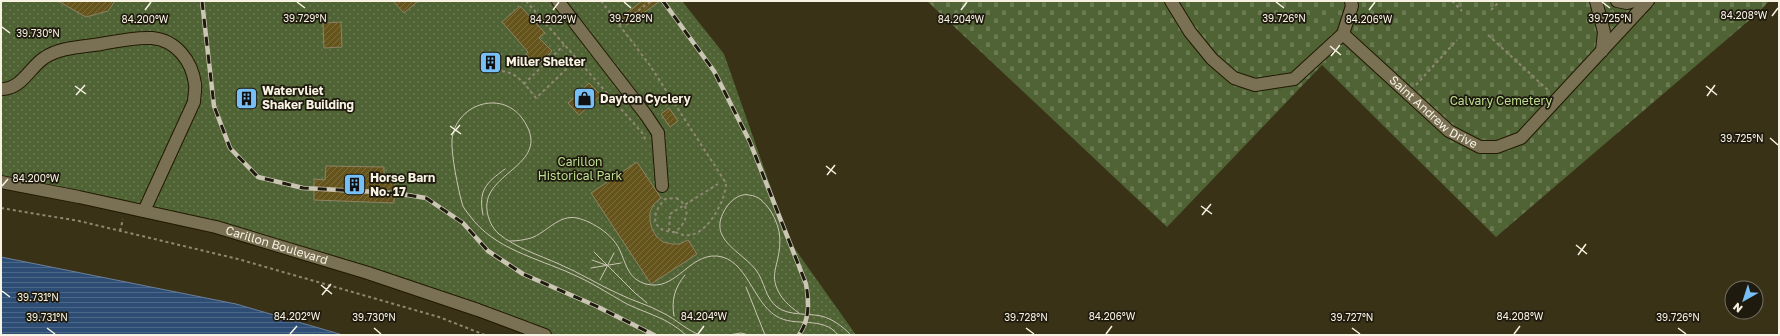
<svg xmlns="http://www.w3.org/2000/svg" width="1780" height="336" font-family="'Golos Text',sans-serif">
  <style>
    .cemetery { fill: url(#cemetery-stones) }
    .park { fill: url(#park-dots) }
    .water { fill: url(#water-rules); stroke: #6a7e96 }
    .building { fill: url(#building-hatch); stroke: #8d8366 }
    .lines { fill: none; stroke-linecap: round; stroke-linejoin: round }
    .minor-casing { stroke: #211901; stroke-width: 14 }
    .path { stroke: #8f8872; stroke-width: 2; stroke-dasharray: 3 3; stroke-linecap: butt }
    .minor { stroke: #7a7155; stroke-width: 12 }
    .tram { stroke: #cbc5b3; stroke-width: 1 }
    .rail-casing { stroke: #cbc5b3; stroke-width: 4.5 }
    .rail { stroke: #1e1a0e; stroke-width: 3; stroke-dasharray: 9; stroke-linecap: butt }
    .path-bridge { stroke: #8f8872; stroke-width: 2; stroke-dasharray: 3 3; stroke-linecap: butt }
    .ticks { fill: none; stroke: #f7f2e2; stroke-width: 1.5 }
    .labels { text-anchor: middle; stroke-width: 3.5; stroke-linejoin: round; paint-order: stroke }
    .poi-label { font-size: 12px; font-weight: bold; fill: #f7f2e2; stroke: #1e1a0e; text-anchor: start }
    .park-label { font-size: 12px; fill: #bedf91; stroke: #1e1a0e }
    .street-label { font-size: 12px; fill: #f7f2e2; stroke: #1e1a0e }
    .ticks-label { font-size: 10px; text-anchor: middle; fill: #f7f2e2; stroke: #1e1a0e; stroke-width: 3.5; stroke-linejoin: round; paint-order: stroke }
  </style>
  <defs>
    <pattern id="cemetery-stones" width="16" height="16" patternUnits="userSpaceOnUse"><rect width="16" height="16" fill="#506335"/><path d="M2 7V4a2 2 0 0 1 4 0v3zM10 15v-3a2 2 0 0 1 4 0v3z" fill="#6a7a52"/></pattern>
    <pattern id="park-dots" width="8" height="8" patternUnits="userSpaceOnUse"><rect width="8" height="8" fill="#506335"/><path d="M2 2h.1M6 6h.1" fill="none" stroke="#6a7a52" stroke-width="1.8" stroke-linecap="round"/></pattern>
    <pattern id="water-rules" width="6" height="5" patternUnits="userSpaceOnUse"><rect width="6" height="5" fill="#2e4d75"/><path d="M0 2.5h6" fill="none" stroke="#4d6788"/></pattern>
    <pattern id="building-hatch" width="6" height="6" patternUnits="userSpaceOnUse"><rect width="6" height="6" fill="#65541b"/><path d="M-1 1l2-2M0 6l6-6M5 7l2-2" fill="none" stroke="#7c6d3c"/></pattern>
  </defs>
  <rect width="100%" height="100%" fill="#3a3217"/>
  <path class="cemetery" d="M927,1H1769L1760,11L1496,237L1322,65L1167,227Z"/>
  <path class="park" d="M1,1H682L724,54L790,242L856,335H545L216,227L1,182Z"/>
  <path class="water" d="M1,257L236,304L343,335H1Z"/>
  <path class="building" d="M58,1H115L108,11L86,17Z
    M393,1H418L404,13Z
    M642,1H660L627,25L621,17Z
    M520,6L545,33L539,38L552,51L537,66L526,54L528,52L502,22Z
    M341,22L342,47L324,48L323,23Z
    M493,53L499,66L488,71L483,58Z
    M589,83L601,95L579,115L568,103Z
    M242,88L258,96L252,108L236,100Z
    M669,108L678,121L670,127L661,114Z
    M637,162L661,198L654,204L650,212V221L652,229L656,236L663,242L672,244H680L688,240L697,254L651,284L591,193Z
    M326,166L384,167V180L395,181L394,203L314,200V179L325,180Z"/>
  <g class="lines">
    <defs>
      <g id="minor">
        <path d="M558,1L646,115L658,133L662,186"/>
        <path d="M1171,1L1190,32L1212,59L1234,78L1255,85L1294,79L1343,34L1352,6L1351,1"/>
        <path d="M1596,1L1604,32L1602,51"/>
        <path d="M1617,1L1627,3L1634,1"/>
        <path id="s1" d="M1343,34L1449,131L1480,147H1497L1521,138L1648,1"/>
        <path d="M1,89C21,90 30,67 44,58C60,47 83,47 101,44C117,41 135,37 152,38C176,40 192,61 195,84C196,89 194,96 194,102L144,211"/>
        <path id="s2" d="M1,182L79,197L216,227L368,273L478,310L545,335"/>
      </g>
    </defs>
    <use href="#minor" class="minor-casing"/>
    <path class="path" d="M526,1L643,134L646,141
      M601,1L649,64L726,183C726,200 708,233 690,235C684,236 680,234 675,232
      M1452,1L1462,11
      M1491,10L1500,1
      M619,25L651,1
      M1488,35L1549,91
      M496,71C517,70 524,84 536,98L577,59
      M524,84L564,45
      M1416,85L1457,40
      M676,198C692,206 688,222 675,232C650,232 651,213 665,199Z
      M1,208L79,221L238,259L439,317L485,335
      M120,231L123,219
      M669,231L670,214"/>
    <use href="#minor" class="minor"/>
    <path class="tram" d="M483,215C478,190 486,183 505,169
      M510,241C517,241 524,240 531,238C546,233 559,214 577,218C594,222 615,236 621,253C627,267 629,279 646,284C676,292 688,254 717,256C747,259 752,301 776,316C795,328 823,315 838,335
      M594,252L635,293L647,303
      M592,260L606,265
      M591,268L621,263
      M600,280L614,253
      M746,287L765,335
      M799,313C789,306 780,298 776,286C773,277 775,270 777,262C782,241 781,228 770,210C764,202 759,196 749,195C741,193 733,199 728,205C704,238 739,249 756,270C765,282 765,298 777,307C789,316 807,313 821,316C833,319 842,326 851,335
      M674,316C671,300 675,287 685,275
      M686,335C666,317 650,315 627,304C609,294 591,282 572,274C537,258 494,249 470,216C467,212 463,208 462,203C458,189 451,154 452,140C455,105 500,89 522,118C556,165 482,171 487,210C488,219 492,228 499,234C516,248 539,255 559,264C580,273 599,285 619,294C633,301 649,305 663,313C676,319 686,330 700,335
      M729,335L741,333L749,335"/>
    <defs>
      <path id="rail" d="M202,1L214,106L230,148L258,177L303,188L395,193L426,198L463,223L488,251L523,274L596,306L654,335
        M663,1L714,71L750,142L806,284C809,302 810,319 799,335"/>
    </defs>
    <use href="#rail" class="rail-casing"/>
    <use href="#rail" class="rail"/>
    <path class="path-bridge" d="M670,214L718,184"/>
  </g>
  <path class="ticks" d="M297,2L305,8M624,2L631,8M1276,2L1284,8M1602,2L1610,8M145,10L151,2M553,10L559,2M961,10L967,2M1369,10L1375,2M1772,16L1778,8M2,27L10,33M1330,46L1341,55M1331,56L1340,45M75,86L86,94M1706,86L1717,95M76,95L85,85M1707,96L1715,85M450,126L461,134M451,135L460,125M1770,138L1778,145M826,166L836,174M827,175L835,165M2,186L8,179M1201,206L1212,214M1202,215L1211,204M1576,245L1587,254M1578,255L1586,244M321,285L332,294M2,291L10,297M322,295L331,284M47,328L55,334M374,328L381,334M1026,328L1034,334M1352,328L1360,334M1678,328L1686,334M290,334L297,326M698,334L704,326M1106,334L1112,326M1514,334L1520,326"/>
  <defs>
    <symbol id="building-square" viewBox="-11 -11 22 22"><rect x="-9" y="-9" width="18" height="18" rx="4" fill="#76c0f7" stroke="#1e1a0e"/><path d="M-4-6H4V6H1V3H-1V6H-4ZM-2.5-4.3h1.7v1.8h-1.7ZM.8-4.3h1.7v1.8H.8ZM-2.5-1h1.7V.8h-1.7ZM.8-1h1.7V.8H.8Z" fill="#111"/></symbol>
    <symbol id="shop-square" viewBox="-11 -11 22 22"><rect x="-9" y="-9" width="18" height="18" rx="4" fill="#76c0f7" stroke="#1e1a0e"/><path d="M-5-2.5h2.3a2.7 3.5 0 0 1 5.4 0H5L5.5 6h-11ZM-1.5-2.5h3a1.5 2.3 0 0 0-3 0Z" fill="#111"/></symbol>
  </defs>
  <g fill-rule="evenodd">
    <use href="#building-square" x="478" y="50" width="25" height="25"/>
    <use href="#building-square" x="234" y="86" width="25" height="25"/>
    <use href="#shop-square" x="572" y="86" width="25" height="25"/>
    <use href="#building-square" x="342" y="172" width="25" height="25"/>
  </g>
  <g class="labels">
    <g class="poi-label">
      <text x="506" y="66">Miller Shelter</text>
      <text x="262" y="95">Watervliet<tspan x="262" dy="14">Shaker Building</tspan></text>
      <text x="600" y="103">Dayton Cyclery</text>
      <text x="370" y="182">Horse Barn<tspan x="370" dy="14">No. 17</tspan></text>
    </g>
    <g class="park-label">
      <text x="1501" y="105">Calvary Cemetery</text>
      <text x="580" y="166">Carillon<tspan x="580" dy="14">Historical Park</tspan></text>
    </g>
    <g class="street-label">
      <text dy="4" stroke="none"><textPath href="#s1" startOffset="120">Saint Andrew Drive</textPath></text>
      <text dy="4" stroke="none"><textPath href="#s2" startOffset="283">Carillon Boulevard</textPath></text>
    </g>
  </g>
  <g class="ticks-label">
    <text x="1744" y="19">84.208°W</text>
    <text x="1610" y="22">39.725°N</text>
    <text x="305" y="22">39.729°N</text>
    <text x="631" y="22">39.728°N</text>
    <text x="1284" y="22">39.726°N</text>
    <text x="145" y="23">84.200°W</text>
    <text x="553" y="23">84.202°W</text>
    <text x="961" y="23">84.204°W</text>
    <text x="1369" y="23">84.206°W</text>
    <text x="38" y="37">39.730°N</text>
    <text x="1742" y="142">39.725°N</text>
    <text x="36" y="182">84.200°W</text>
    <text x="38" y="301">39.731°N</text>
    <text x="297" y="320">84.202°W</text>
    <text x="704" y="320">84.204°W</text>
    <text x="1112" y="320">84.206°W</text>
    <text x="1520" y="320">84.208°W</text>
    <text x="47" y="321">39.731°N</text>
    <text x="374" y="321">39.730°N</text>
    <text x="1026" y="321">39.728°N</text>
    <text x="1352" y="321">39.727°N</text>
    <text x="1678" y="321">39.726°N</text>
  </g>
  <rect width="1780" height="336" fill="none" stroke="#f7f2e2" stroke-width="4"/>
  <g transform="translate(1744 300) rotate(219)"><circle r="19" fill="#1e1a0e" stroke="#757063"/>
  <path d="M0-3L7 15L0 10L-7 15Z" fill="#76c0f7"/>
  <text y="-6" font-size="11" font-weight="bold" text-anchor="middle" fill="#f7f2e2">N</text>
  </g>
</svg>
